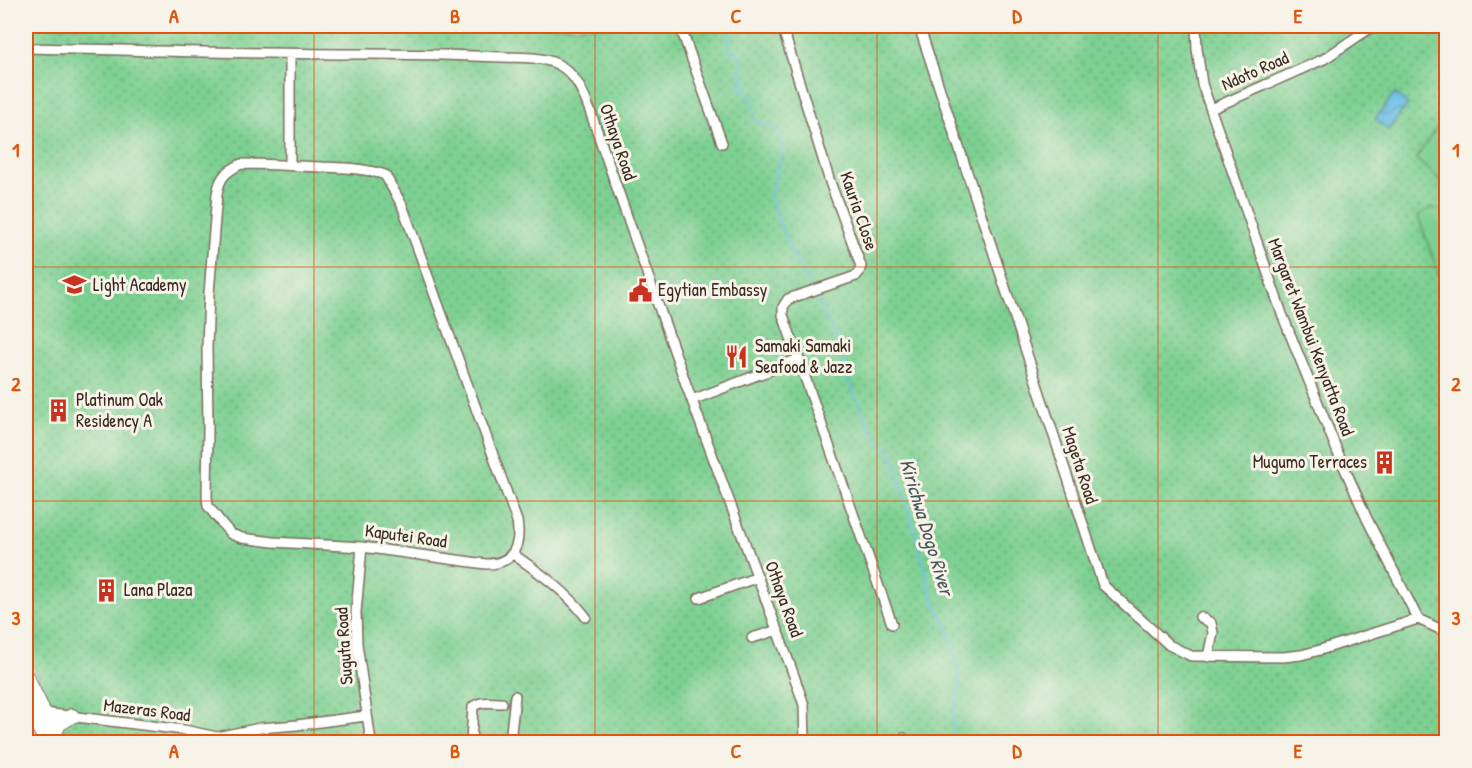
<svg xmlns="http://www.w3.org/2000/svg" width="1472" height="768" font-family="'Patrick Hand',sans-serif">
  <style>
    .garden { fill: url(#garden-dots); stroke: #5c7d58; stroke-width: 1.5 }
    .pitch { fill: #7dd092; stroke: #5c7d58; stroke-width: 1.5 }
    .water { fill: url(#water-waves); stroke: #527482; stroke-width: 1.5 }
    .lines { fill: none; stroke-linecap: round; stroke-linejoin: round }
    .stream { stroke: #69bde5; stroke-width: 2 }
    .street-casing { stroke: #7b6c5c; stroke-width: 12 }
    .secondary-casing { stroke: #7b6c5c; stroke-width: 16 }
    .street { stroke: #fff; stroke-width: 9 }
    .secondary { stroke: #fff; stroke-width: 14 }
    .grid { fill: none; stroke: #df570d; stroke-width: 1.5; stroke-opacity: 0.55 }
    .labels { text-anchor: middle; stroke-width: 6; stroke-linejoin: round; paint-order: stroke }
    .street-label { font-size: 18px; fill: #3b2a1e; stroke: #f7f3e8 }
    .poi-label { font-size: 18px; fill: #3b2a1e; stroke: #f7f3e8; text-anchor: start }
    .water-label { font-size: 20px; font-style: italic; fill: #49565a; stroke: #f7f3e8 }
    .neatline { fill: none; stroke: #df570d; stroke-width: 2 }
    .grid-label { font-size: 20px; text-anchor: middle; font-weight: bold; fill: #df570d }
  </style>
  <defs>
    <pattern id="garden-dots" width="8" height="8" patternUnits="userSpaceOnUse" patternTransform="scale(1.5)"><rect width="8" height="8" fill="#7dd092"/><path d="M2 2h.1M6 6h.1" fill="none" stroke="#68a977" stroke-width="1.8" stroke-linecap="round"/></pattern>
    <pattern id="water-waves" width="16" height="10" patternUnits="userSpaceOnUse" patternTransform="scale(1.5)"><rect width="16" height="10" fill="#69bde5"/><path d="M0 5q4-4 8 0t8 0" fill="none" stroke="#589ab9"/></pattern>
  </defs>
  <rect width="100%" height="100%" fill="#f7f3e8"/>
  <filter id="ink" filterUnits="userSpaceOnUse"><feTurbulence type="fractalNoise" baseFrequency=".0167" numOctaves="2"/><feDisplacementMap in="SourceGraphic" scale="12" xChannelSelector="R" yChannelSelector="G"/><feConvolveMatrix kernelMatrix="1 2 1 2 8 2 1 2 1" color-interpolation-filters="sRGB"/></filter>
  <filter id="wash" filterUnits="userSpaceOnUse"><feTurbulence type="fractalNoise" baseFrequency=".008" numOctaves="4" result="noise"/><feDisplacementMap in="SourceGraphic" scale="24" xChannelSelector="R" yChannelSelector="G"/><feGaussianBlur stdDeviation="1.35" result="paint"/><feColorMatrix in="noise" values="0 0 0 0 0 0 0 0 0 0 0 0 0 0 0 0 0 1.4 0 .05"/><feComposite in="paint" operator="in"/></filter>
  <g filter="url(#wash)">
    <rect width="100%" height="100%" fill="#f1e7cf"/>
    <path class="garden" d="M26,26H1446V742H68L26,652V477L28,326L26,279Z"/>
    <path class="pitch" d="M1446,113V188L1438,178L1416,159Z
      M1430,208L1446,210V330L1438,307L1444,288L1418,216Z"/>
    <path class="water" d="M1395,93L1408,104L1388,130L1375,119Z"/>
    <g class="lines">
      <path class="stream" d="M727,26L730,40L728,50C743,54 744,60 739,73L745,78L740,84L741,88L745,87C755,99 751,109 757,121L771,126L779,135L783,148L780,161L770,194L774,209L793,255L810,284
        M816,296L837,340L848,381L872,431L881,443L892,452L895,460L932,595L953,642L960,683L953,715L954,735L959,742"/>
    </g>
  </g>
  <g filter="url(#ink)">
    <g class="lines">
      <defs>
        <path id="street" d="M680,26L722,143
          M782,26L830,182L861,266L859,272L856,276L788,299L783,307V315L892,624
          M919,26L1103,585L1169,645L1191,656L1283,657L1301,655L1320,650L1418,619
          M1196,26L1197,49L1202,84L1282,314L1338,453L1367,519L1418,619L1446,632
          M26,48C139,50 253,54 367,54C412,54 458,55 503,57C521,58 541,56 557,64C576,73 583,93 590,111L687,387L793,673L804,705L805,742
          M1211,109L1324,59L1373,26
          M241,164C268,164 294,166 321,167C343,168 364,168 385,175L402,205L517,521C521,545 514,564 486,564L362,547L273,542L242,538L231,534L223,525L208,506L207,497L208,429L207,347L209,293L217,194C220,176 226,172 241,164Z
          M290,165V54
          M692,400L799,359
          M362,547L356,612L357,644L371,742
          M513,554C540,573 566,591 586,617
          M699,598L758,577
          M1200,617L1211,623L1213,633L1208,657
          M752,638L778,630
          M43,712L52,714L184,730L217,737L260,728L297,725L366,716
          M903,738V742
          M471,742L473,707C480,700 492,703 502,703
          M510,742L515,696"/>
        <path id="secondary" d="M26,676L58,742
          M26,696L40,730L47,742
          M54,735L59,724L72,716"/>
      </defs>
      <use href="#street" class="street-casing"/>
      <use href="#secondary" class="secondary-casing"/>
      <use href="#street" class="street"/>
      <use href="#secondary" class="secondary"/>
    </g>
  </g>
  <path class="grid" d="M314,26V742M595,26V742M877,26V742M1158,26V742M26,267H1446M26,501H1446"/>
  <defs>
    <symbol id="school-bare" viewBox="-9 -9 18 18"><path d="M0-5L7-2L0 1L-7-2ZM-4 1L0 2.5L4 1V4Q0 6-4 4Z" fill="#c8321e" stroke="#f7f3e8" stroke-width="2.5" paint-order="stroke"/></symbol>
    <symbol id="civic-bare" viewBox="-9 -9 18 18"><path d="M-.6-6.5H3V-4.5H.6V-3L4-1V1h2V6H-6V1h2V-1L-.6-3ZM-1.2 2.5V6h2.4V2.5Z" fill="#c8321e" stroke="#f7f3e8" stroke-width="2.5" paint-order="stroke"/></symbol>
    <symbol id="restaurant-bare" viewBox="-9 -9 18 18"><path d="M-5-6h1v4h1v-4h1v4h1v-4h1v5L-1.5 .5V6h-2V.5L-5-1ZM5-6V6H3V1.5H1.5Q1.5-4 5-6Z" fill="#c8321e" stroke="#f7f3e8" stroke-width="2.5" paint-order="stroke"/></symbol>
    <symbol id="building-bare" viewBox="-9 -9 18 18"><path d="M-4-6H4V6H1V3H-1V6H-4ZM-2.5-4.3h1.7v1.8h-1.7ZM.8-4.3h1.7v1.8H.8ZM-2.5-1h1.7V.8h-1.7ZM.8-1h1.7V.8H.8Z" fill="#c8321e" stroke="#f7f3e8" stroke-width="2.5" paint-order="stroke"/></symbol>
  </defs>
  <g fill-rule="evenodd">
    <use href="#school-bare" x="58" y="268" width="33" height="33"/>
    <use href="#civic-bare" x="624" y="274" width="33" height="33"/>
    <use href="#restaurant-bare" x="720" y="340" width="33" height="33"/>
    <use href="#building-bare" x="42" y="394" width="33" height="33"/>
    <use href="#building-bare" x="1368" y="446" width="33" height="33"/>
    <use href="#building-bare" x="90" y="574" width="33" height="33"/>
  </g>
  <g class="labels">
    <g class="street-label">
      <text transform="translate(1255 71) rotate(-24)" y="6">Ndoto Road</text>
      <text transform="translate(618 142) rotate(71)" y="6">Othaya Road</text>
      <text transform="translate(859 211) rotate(71)" y="6">Kauria Close</text>
      <text transform="translate(1311 337) rotate(69)" y="6">Margaret Wambui Kenyatta Road</text>
      <text transform="translate(1080 465) rotate(72)" y="6">Mageta Road</text>
      <text transform="translate(406 536) rotate(8)" y="6">Kaputei Road</text>
      <text transform="translate(784 599) rotate(70)" y="6">Othaya Road</text>
      <text transform="translate(344 646) rotate(-94)" y="6">Suguta Road</text>
      <text transform="translate(147 710) rotate(7)" y="6">Mazeras Road</text>
    </g>
    <g class="poi-label">
      <text x="93" y="291">Light Academy</text>
      <text x="658" y="296">Egytian Embassy</text>
      <text x="755" y="352">Samaki Samaki<tspan x="755" dy="21">Seafood &amp; Jazz</tspan></text>
      <text x="76" y="406">Platinum Oak<tspan x="76" dy="21">Residency A</tspan></text>
      <text x="1367" y="468" text-anchor="end">Mugumo Terraces</text>
      <text x="124" y="596">Lana Plaza</text>
    </g>
    <g class="water-label">
      <text transform="translate(927 527) rotate(73)" y="7">Kirichwa Dogo River</text>
    </g>
  </g>
  <rect width="1472" height="768" fill="none" stroke="#f7f3e8" stroke-width="66"/>
  <rect x="33" y="33" width="1406" height="702" class="neatline"/>
  <g class="grid-label">
    <text x="174" y="23">A</text>
    <text x="455" y="23">B</text>
    <text x="736" y="23">C</text>
    <text x="1017" y="23">D</text>
    <text x="1298" y="23">E</text>
    <text x="16" y="157">1</text>
    <text x="1456" y="157">1</text>
    <text x="16" y="391">2</text>
    <text x="1456" y="391">2</text>
    <text x="16" y="625">3</text>
    <text x="1456" y="625">3</text>
    <text x="174" y="758">A</text>
    <text x="455" y="758">B</text>
    <text x="736" y="758">C</text>
    <text x="1017" y="758">D</text>
    <text x="1298" y="758">E</text>
  </g>
</svg>
